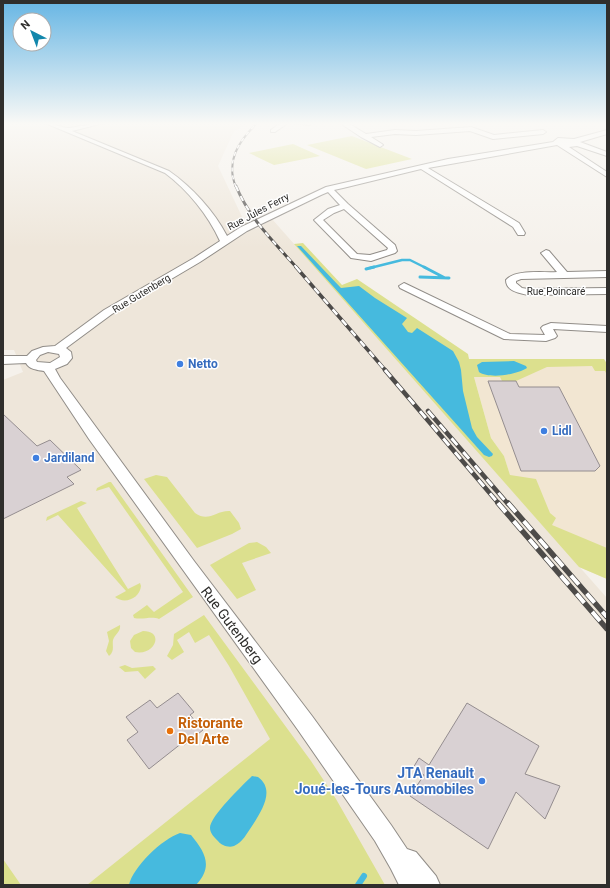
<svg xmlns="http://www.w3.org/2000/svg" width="610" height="888" font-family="Roboto,sans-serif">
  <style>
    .commercial { fill: #f2e6d2 }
    .built { fill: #eee6da }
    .green { fill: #dce08e }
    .water { fill: #46bade }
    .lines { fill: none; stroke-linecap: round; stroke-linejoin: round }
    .stream-far2 { stroke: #46bade; stroke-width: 2.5 }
    .stream-far1 { stroke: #46bade; stroke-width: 3 }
    .stream { stroke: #46bade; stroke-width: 6 }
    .building { fill: #d9d1d3; stroke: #948d8f }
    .minor-casing { stroke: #918d88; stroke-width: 2 }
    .minor { fill: #fff; fill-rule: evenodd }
    .rail-far4-casing { stroke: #4d4b49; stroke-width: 2 }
    .rail-far3-casing { stroke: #4d4b49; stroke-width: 3 }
    .rail-far2-casing { stroke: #4d4b49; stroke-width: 3.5 }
    .rail-far1-casing { stroke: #4d4b49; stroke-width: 4.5 }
    .rail-casing { stroke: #4d4b49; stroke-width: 5.5 }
    .rail-far4 { stroke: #fff; stroke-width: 1.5; stroke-dasharray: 4; stroke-linecap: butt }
    .rail-far3 { stroke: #fff; stroke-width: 2; stroke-dasharray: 5.5; stroke-linecap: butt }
    .rail-far2 { stroke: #fff; stroke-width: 2.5; stroke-dasharray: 7; stroke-linecap: butt }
    .rail-far1 { stroke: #fff; stroke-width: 3; stroke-dasharray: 9; stroke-linecap: butt }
    .rail { stroke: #fff; stroke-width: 4; stroke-dasharray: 12; stroke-linecap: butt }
    .shop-dot { fill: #3f7fe0; stroke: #fff; stroke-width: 1.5 }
    .food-dot { fill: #e8710a; stroke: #fff; stroke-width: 1.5 }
    .labels { text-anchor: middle; stroke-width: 3; stroke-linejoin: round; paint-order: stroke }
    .far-street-label { font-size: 10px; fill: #2f2e2c; stroke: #fff }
    .shop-label { font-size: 12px; font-weight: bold; fill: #366cbe; stroke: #fff; text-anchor: start }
    .near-street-label { font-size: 14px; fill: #2f2e2c; stroke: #fff }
    .near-food-label { font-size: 14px; font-weight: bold; fill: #c56008; stroke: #fff; text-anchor: start }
    .near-shop-label { font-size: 14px; font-weight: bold; fill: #366cbe; stroke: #fff; text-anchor: end }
  </style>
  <rect width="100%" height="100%" fill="#f5f1eb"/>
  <path class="commercial" d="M469,359H604L607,364V579L579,567L516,495L504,456L491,438Z"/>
  <path class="built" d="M3,123H248L234,131L218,166L244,221L256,229L272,219L607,598V885H3V380L23,372L14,350H3Z"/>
  <path class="green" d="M352,136L412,159L366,169L307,145Z
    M293,144L320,156L274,165L249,153Z
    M303,243L342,285L357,279L468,354L469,359H604L607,364V375L605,371H595L592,366L547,367L516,381H502L500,377H474L491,438L504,456L510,475L536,479L550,513L556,518L552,525L607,548V579L579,567L294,244Z
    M156,475L167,477L195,513C209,523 216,510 230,511L239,523L241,529L232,534L197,548L144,479Z
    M109,482H111L193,597L159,619C151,616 143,620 134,618L133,615L147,605L154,612L183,592L109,487L96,491L97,488Z
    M81,501L87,503L77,508L128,589L140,583L141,586C140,598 125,605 115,597L126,591L58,515L46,521L47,517Z
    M257,542L266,547L271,553L242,563L256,590L237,599L210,565L249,543Z
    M204,615L311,761L336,799L385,885H87L270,739L229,666L209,635L195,643L189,632L177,640L184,652L172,660L167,656L173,645L174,634Z
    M120,625C121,632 115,634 113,640C112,646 115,651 109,656L106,651L109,641L107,632Z
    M143,631C165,631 155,656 135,652L131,648L130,641L134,635Z
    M125,665L132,668L153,666L156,669L145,679L138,671L125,672L119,667Z
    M3,859L21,885H3Z"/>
  <path class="water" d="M297,246H301L341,288L359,286L375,298L407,318L402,324L408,332L412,333L417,328L453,351L459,362L461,370L463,391L472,428L477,437L493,454L492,456L489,457L484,455Z
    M514,361L526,366L527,368C516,375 489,379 479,372L477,365L482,362Z
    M252,776L258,777C276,790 261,812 252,826C247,833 243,842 234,846C228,848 221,845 218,841C214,837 210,833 210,828C210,816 243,785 252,776Z
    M180,833L191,835C206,853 213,867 196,885H129C133,867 162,839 180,833Z"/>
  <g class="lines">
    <path class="stream-far2" d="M370,268L402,260H410L426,268"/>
    <path class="stream-far1" d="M424,267L445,278
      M366,269L374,267
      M420,277L449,278"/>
    <path class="stream" d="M358,885L364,876"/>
  </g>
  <path class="building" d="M488,381H516L519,387H559L600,466L595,471H521Z
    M3,414L37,446L50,440L81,470L67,477L74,484L3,519Z
    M178,693L194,712L190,715L203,730L184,745L182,743L149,769L127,740L138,732L126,717L150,700L157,708Z
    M467,703L539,746L525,774L560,786L545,819L516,792L488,849L410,796L424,775L413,768L419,758L429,765Z"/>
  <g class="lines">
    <defs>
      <path id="minor" d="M45,123C54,123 62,128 68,128C80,127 91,123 104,123L72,131L169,171C192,187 214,211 227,236L241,227L326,187L448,159L553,142L558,138L574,139L607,130V134L580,142L607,152V156L577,146L569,147L607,172V177L557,145L428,168L519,223L525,233L524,235H518L513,227L421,169L343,188L334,190L348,204L395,245L397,251L395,253L371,261L351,258L314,220L328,209L340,205L328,192L321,195L247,231L200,262L112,314L66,348L71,352L72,358L67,364L55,369L60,378L194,561L312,716L391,825L407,849L416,852L436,876L440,885H399L391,869L375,841L298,730L89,439L44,371C37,370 29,369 26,363L3,364V356H27L32,351L43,347L55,346L104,310L194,258L220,241C208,215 188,190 165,173ZM344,209L388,248L387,250L370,255L357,254L323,220L334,213ZM48,352L59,354L60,357L50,363L37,362L36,360L40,355Z
        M280,123H288L275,132H271V130Z
        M292,123H313L310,125Z
        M340,123H348L366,134L395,130L416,131L471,127L494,135L543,130L546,132L543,134L493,139L470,131L416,135L395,134L371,137L382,144L383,145L380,147L361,137Z
        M546,250L549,251L567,272L607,271V277L521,279L516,281V283L522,288L528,289L607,288V294L528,295C519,293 506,291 506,280C515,269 543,273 557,272L541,253Z
        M404,283L510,334L545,335L541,328L543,326L551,323L607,326V332L553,329L557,336L555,338L546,341L504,339L400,288L399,286Z"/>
    </defs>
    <use href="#minor" class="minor-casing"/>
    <use href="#minor" class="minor"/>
    <defs>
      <path id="rail-far4" d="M236,187C225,161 239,141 257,123"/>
      <path id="rail-far3" d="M236,186C249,218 274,242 297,268"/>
      <path id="rail-far2" d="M296,267L386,371"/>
      <path id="rail-far1" d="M385,370L499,504
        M428,411L508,504"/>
      <path id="rail" d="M498,503L607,629
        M508,503L607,617"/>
    </defs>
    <use href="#rail-far4" class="rail-far4-casing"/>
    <use href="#rail-far3" class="rail-far3-casing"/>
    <use href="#rail-far2" class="rail-far2-casing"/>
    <use href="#rail-far1" class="rail-far1-casing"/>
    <use href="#rail" class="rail-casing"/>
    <use href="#rail-far4" class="rail-far4"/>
    <use href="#rail-far3" class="rail-far3"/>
    <use href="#rail-far2" class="rail-far2"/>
    <use href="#rail-far1" class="rail-far1"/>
    <use href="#rail" class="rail"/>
  </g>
  <linearGradient id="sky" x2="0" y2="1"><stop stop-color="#67b6e4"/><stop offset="0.5" stop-color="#faf9f6"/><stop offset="1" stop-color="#faf9f6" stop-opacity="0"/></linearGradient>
  <rect width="610" height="248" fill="url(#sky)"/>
  <g class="shop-dot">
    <circle cx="180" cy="364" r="4"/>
    <circle cx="544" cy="431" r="4"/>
    <circle cx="36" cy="458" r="4"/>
    <circle cx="482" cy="781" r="4"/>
  </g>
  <circle class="food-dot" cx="170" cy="731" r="4"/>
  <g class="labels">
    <g class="far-street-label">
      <text transform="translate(258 211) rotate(-28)" y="4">Rue Jules Ferry</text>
      <text x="556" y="295">Rue Poincaré</text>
      <text transform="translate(141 293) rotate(-31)" y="4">Rue Gutenberg</text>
    </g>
    <g class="shop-label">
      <text x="188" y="368">Netto</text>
      <text x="552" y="435">Lidl</text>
      <text x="44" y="462">Jardiland</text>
    </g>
    <g class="near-street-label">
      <text transform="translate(232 625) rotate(53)" y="5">Rue Gutenberg</text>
    </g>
    <g class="near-food-label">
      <text x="178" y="728">Ristorante<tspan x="178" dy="16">Del Arte</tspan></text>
    </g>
    <g class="near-shop-label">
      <text x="474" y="778">JTA Renault<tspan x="474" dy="16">Joué-les-Tours Automobiles</tspan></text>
    </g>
  </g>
  <rect width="610" height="888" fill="none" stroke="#2f2e2c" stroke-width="8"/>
  <g transform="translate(32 32) rotate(318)"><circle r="19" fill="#ffffff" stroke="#acabab"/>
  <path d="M0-3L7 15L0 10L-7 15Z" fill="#1287ac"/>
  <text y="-6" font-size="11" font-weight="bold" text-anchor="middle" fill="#2f2e2c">N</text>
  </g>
</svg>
